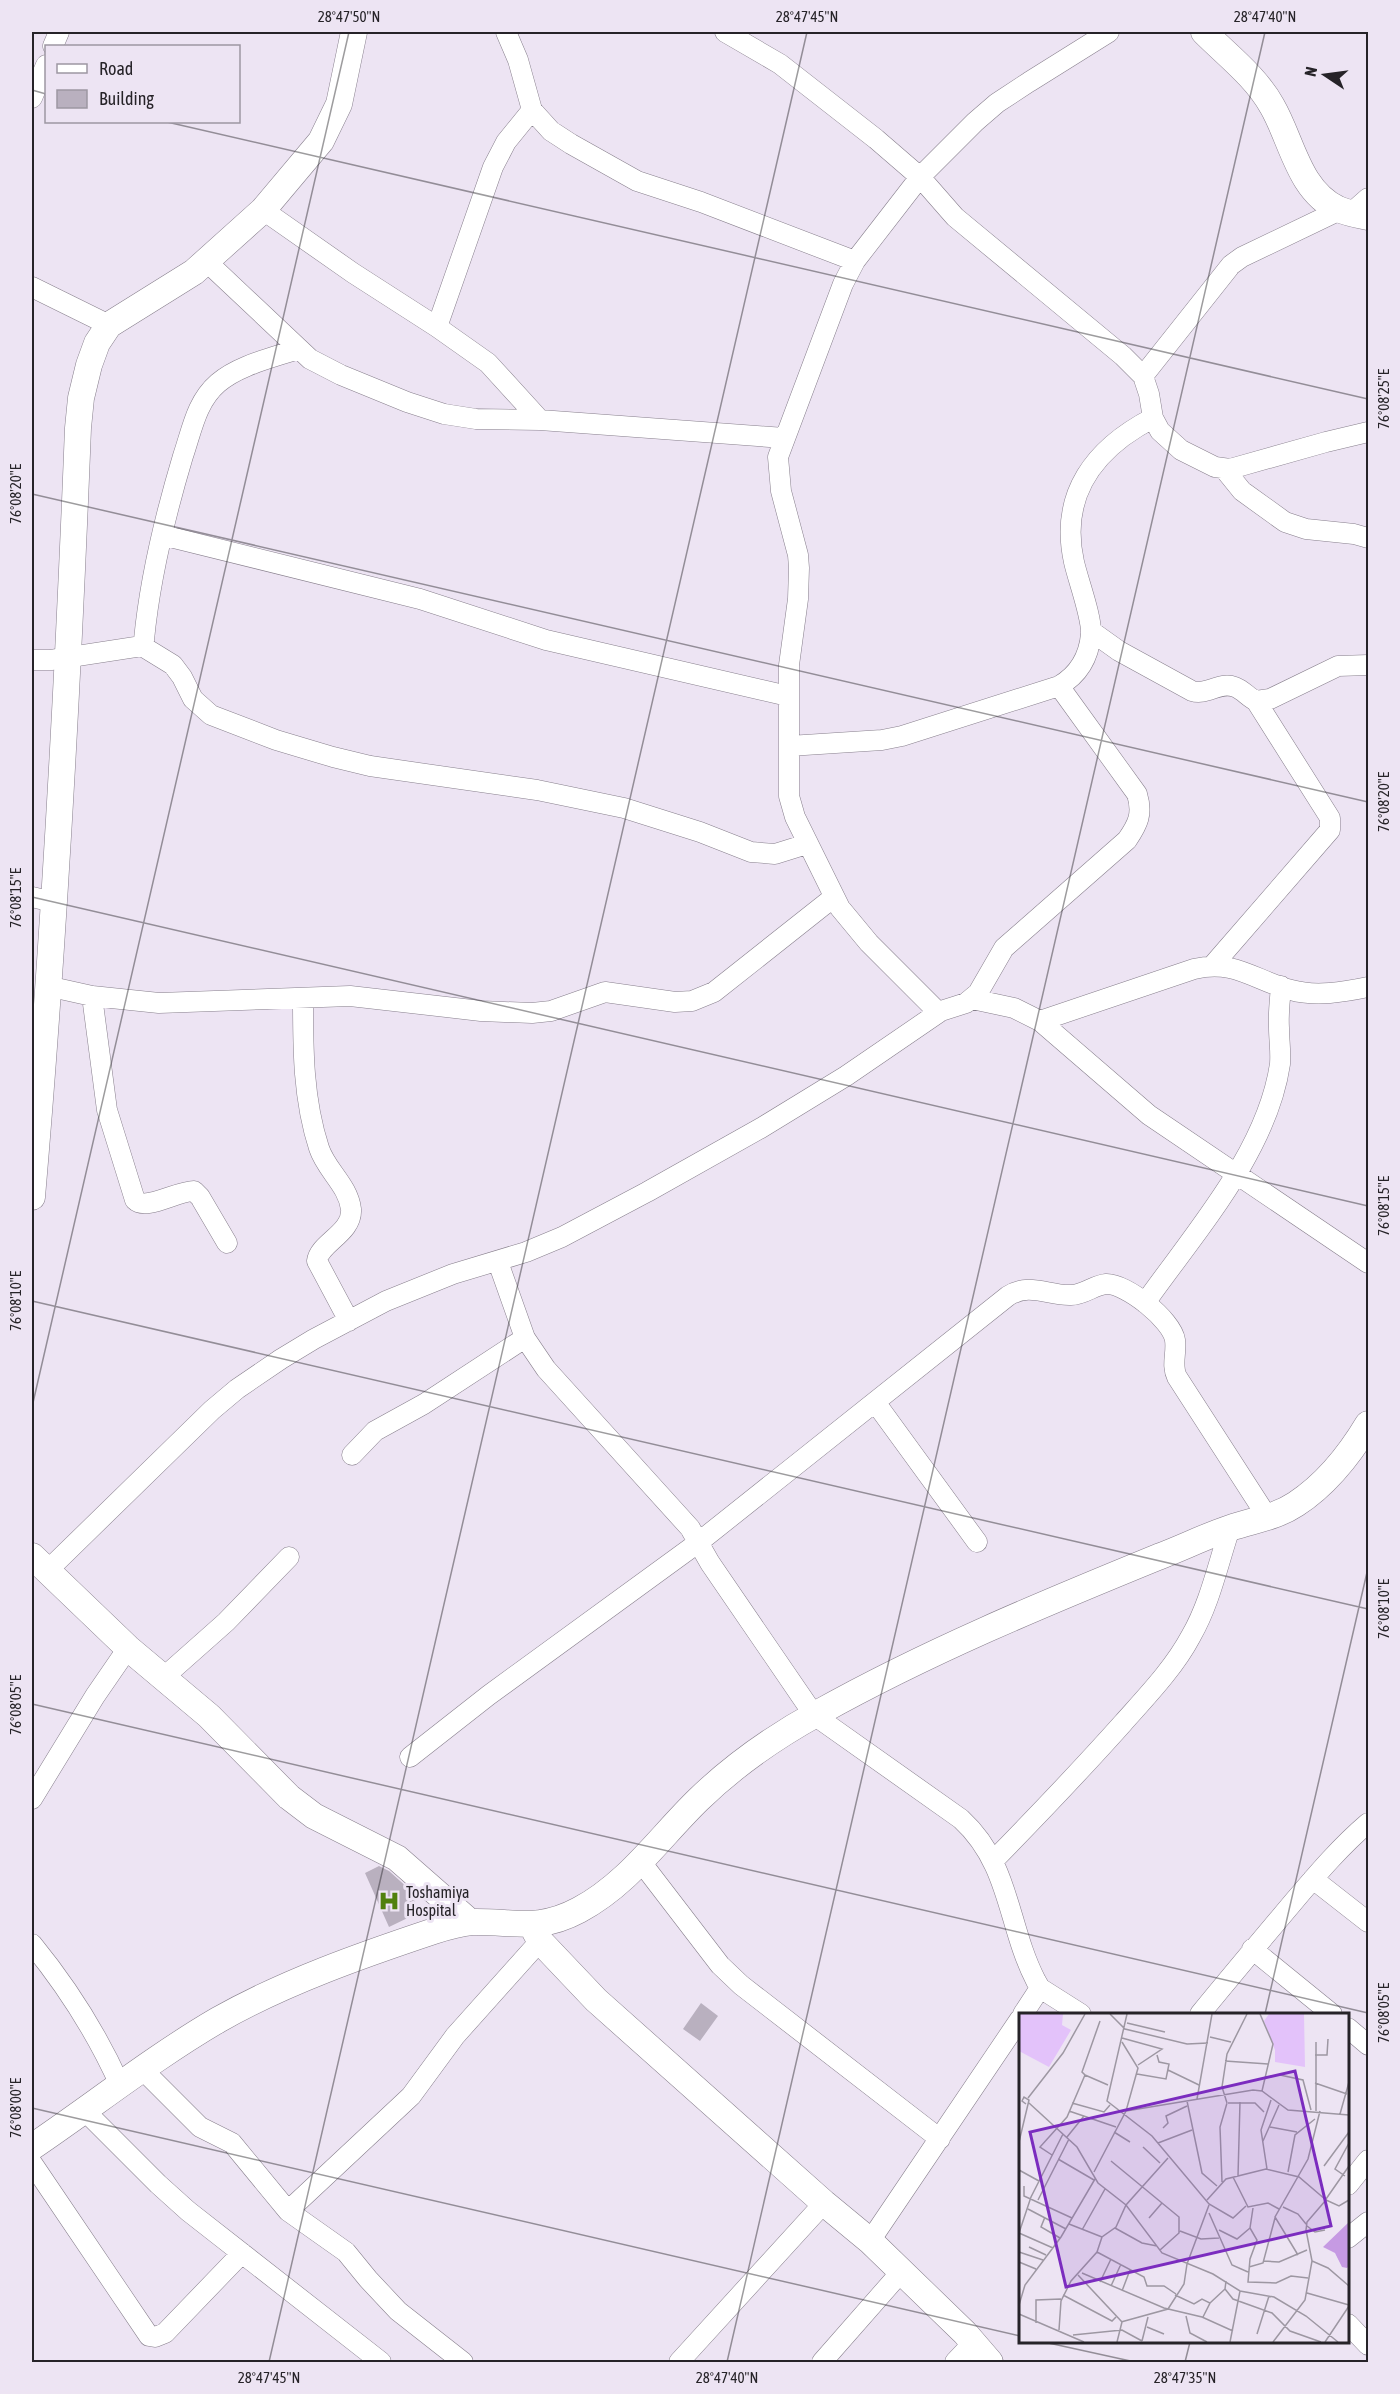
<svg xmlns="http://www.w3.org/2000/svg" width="1400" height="2394" font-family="'Asap Condensed',sans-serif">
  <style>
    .building { fill: #b9b0bf }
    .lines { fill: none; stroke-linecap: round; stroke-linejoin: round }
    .minor-casing { stroke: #877f8c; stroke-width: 21 }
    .tertiary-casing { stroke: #877f8c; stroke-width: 27 }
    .minor { stroke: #fff; stroke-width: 20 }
    .tertiary { stroke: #fff; stroke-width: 26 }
    .ticks { fill: none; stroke: #262328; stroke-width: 1.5; stroke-opacity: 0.45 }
    .labels { text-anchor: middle; stroke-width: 6; stroke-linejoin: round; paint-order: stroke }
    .poi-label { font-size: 16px; fill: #262328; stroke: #ede4f3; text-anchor: start }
    .inset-road { fill: none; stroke: #9d97a2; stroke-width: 1.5 }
    .view { fill: #7b2cbf; fill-opacity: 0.15; stroke: #7b2cbf; stroke-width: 3 }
    .inset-edge { fill: none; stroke: #262328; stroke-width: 3 }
    .neatline { fill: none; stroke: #262328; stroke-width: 2 }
    .ticks-label { font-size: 15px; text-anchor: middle; fill: #262328 }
  </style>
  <rect width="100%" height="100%" fill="#ede4f3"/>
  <path class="building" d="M379,1866L389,1871L409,1889L420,1912L389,1927L365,1873Z
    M701,2003L718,2016L700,2041L683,2029Z"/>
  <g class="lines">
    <defs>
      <path id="minor" d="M506,32L518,60L532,110L551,131L571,144L637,181L701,202L855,261
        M725,32L780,64L876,139L920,177L955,217L1123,356L1143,376L1149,394L1153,418L1160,431L1181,450L1215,467L1230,469L1326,442L1368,432
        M53,46L59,32
        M32,98L46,65
        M263,210L353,273L437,327L488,363L540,420
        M1351,213L1368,198
        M206,261L310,359L341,375L407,402L444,414L476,419L540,420L784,438
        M32,287L109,325
        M437,327L493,167L506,142L532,110
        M1143,376L1231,265L1242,257L1340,210
        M1225,470L1242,491L1285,522L1306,529L1354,534L1368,538
        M162,535L420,599L546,640L788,696
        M1091,631L1119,651L1192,691C1207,696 1219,681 1235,687C1243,690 1248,697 1256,701L1270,699L1338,666L1368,665
        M142,646L144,640C150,577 165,516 183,456C192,430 196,402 218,383C239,365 272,358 298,349
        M32,660H51L142,646L173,665L182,677L193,699L211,715L276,740L333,757L370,766L537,790L624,808L700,832L751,852L775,854L807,844
        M789,746L882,740L902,736L1059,686C1078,675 1089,657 1091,634C1092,617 1078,580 1074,562C1059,494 1095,448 1153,418
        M32,897L53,902
        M1213,965L1330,830V818L1256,701
        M47,986L92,996L159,1003L350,996L481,1011L532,1013L551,1011L605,992L675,1002L692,1001L714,992L834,897
        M92,996L107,1110L135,1200C146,1211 177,1191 194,1191L200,1197L227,1243
        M303,998C303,1049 303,1099 319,1148C326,1170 348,1185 351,1209C353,1233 319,1243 317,1261L349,1321
        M972,999L1014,1008L1040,1021L1149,1115L1368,1263
        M938,1012L869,943L840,908L795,817L789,796V665L798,599L799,568L798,555L781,491L778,457L843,284L855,261L920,177L975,122L997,103L1029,82L1109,32
        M1040,1021L1194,969C1234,959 1254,980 1291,990C1316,997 1344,992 1368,987
        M498,1262L525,1338L546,1369L690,1528L710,1563L814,1715L961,1819C1011,1865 1007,1925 1036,1981L1040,1988L1081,2014
        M1145,1303C1195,1232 1267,1152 1280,1064C1281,1051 1279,1040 1279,1028C1278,1014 1280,1000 1281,986
        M875,1402L977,1542
        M352,1455L375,1431L424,1404L525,1338
        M47,1571L212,1410L237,1389L281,1359L314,1339L386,1301L453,1274L526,1252L562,1237L647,1192L761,1128L846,1076L941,1011L966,1003L978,993L1004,948L1127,840C1138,824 1143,814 1137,794L1059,686
        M164,1677L226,1622L289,1557
        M410,1757L489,1695L699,1542L1008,1296C1030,1282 1048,1296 1071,1295C1084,1295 1094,1285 1106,1284C1126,1283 1172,1320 1175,1340C1177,1353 1171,1365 1177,1377L1268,1518
        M32,1799L95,1696L128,1648
        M994,1860C1038,1815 1081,1770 1123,1723C1147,1696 1174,1668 1191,1636C1210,1603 1218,1564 1230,1528
        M641,1862L720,1965L741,1985L940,2139
        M1313,1879L1368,1922
        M32,1944C68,1988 97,2034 120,2085
        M1252,1949L1332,2014
        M1023,2014L1040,1988
        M1200,2014C1231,1976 1263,1938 1295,1900C1318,1873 1341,1846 1368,1823
        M1348,2028L1368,2045
        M142,2069L200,2127L232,2143L288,2211L346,2252L368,2279L398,2311L463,2362
        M85,2111L158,2184L188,2211L381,2362
        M32,2163L149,2336L155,2337L165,2333L242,2253
        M1348,2185L1368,2160
        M288,2211L411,2096L455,2036L540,1941
        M1348,2238L1368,2222
        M870,2241L1020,2019
        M1348,2324L1368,2345
        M679,2362L824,2203
        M822,2362L901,2272
        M955,2362L973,2343"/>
      <path id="tertiary" d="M1204,32C1227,55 1256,77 1272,106C1292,140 1298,190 1338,209C1347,213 1358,215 1368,217
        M32,1197C54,941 68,684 78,428L81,398L89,365L97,343L109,325L194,272L263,210L321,141L339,104L354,32
        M32,1556L128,1648L209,1716L289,1797L314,1816L397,1858L470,1922
        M532,1926L540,1941L596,2000L824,2203L870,2241L965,2333L990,2362
        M32,2147C94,2105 153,2058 218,2020C285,1982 362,1955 434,1931C446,1927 460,1923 472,1922C514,1921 538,1932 579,1910C628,1884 659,1838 698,1800C733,1766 776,1736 818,1713C927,1652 1043,1604 1158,1557C1182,1548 1206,1536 1230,1528C1253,1520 1275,1518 1296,1504C1325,1485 1350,1454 1368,1424"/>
    </defs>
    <use href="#minor" class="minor-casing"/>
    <use href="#tertiary" class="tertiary-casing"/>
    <use href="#minor" class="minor"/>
    <use href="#tertiary" class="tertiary"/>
  </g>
  <path class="ticks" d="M32,90L46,94M167,122L1368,399M32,494L1368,802M32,897L1368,1206M32,1301L1368,1609M32,1407L349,32M32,1704L1368,2013M1265,2014L1368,1568M32,2108L1020,2336M1044,2342L1135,2362M269,2362L807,32M727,2362L1265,32M1185,2362L1190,2342"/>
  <defs>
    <symbol id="hospital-bare" viewBox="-9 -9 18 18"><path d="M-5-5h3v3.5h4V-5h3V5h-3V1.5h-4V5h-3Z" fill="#50800e" stroke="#ede4f3" stroke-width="2.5" paint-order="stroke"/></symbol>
  </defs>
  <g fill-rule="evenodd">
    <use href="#hospital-bare" x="374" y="1886" width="30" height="30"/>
  </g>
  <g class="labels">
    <g class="poi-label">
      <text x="406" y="1898">Toshamiya<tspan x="406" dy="18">Hospital</tspan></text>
    </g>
  </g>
  <g transform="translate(1019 2013)">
    <rect width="330" height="330" fill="#ede4f3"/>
    <path d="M0,1H44L43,12L52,17L30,54L0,38ZM250,1H285L286,54L256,49V37L245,8Z" fill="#e3c2fa"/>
    <path d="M330,209V253L328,255L323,254L316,240L304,234Z" fill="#c69ae3"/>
    <path class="inset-road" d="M91,1L106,16L168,31L189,30M108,1L88,88L133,123L190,191L214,205L227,193M241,1L254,31L243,78M108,10L146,19M191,24L212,29M103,25L143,36L119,52M297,29V98M296,42H308L309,26M206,48L249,51M149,57L180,72M118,61L147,66L150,51L140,49L138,42M66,62L89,72M261,62L284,67L292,97M296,70L328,81M9,85L44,40L66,1M178,86L193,1M168,88L183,160L198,173M10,90L58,134L79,170L107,192L143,240L194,261L221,278L255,284L287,303L319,329M53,90L85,99L91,92M208,90L203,74L208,41L228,1M209,90H236L245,99M50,98L97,114M107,98L234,77L243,78L269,97L330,102M321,101L330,69M251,114L278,119M144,115L149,110L147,103L168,93M95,119L111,129M48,124L65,103M244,128L260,92M0,129L10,87L5,84L3,88L7,91M139,130L173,117M124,134L141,150M33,142L21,134L48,104L66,62L63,59L81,8M39,146L75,167M92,148L160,204V220L141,237M305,153L330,119M248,156L242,117L252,87M0,157L20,168M75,159L107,98L119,55L103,29M269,159L276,122L296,106M219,163L221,89M326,163L316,156L330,130M214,164L229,194L249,190L260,196M203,169L201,114L208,90M5,173V183L53,205M307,186L330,153M19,187L50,126M188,187L207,166L247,156L280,164L307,187M330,187L320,193L307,187L288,209L287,217L293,248L309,255L330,273M264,194L279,201L287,211M234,195L231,215L238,227L231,246L229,269L257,270L272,263L289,265M9,196L47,216M190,200L213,252L229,259M26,204L22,214L41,225M130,205L143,190M50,211L83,224M288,213L296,219L306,217M96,215L123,230L138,233M63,217L86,176M200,217L218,226L231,215M161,218L182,226L200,225M0,220L12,184L44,121M0,220L34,235M10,234L27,242M0,239L24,247M78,239L125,264L128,273H145L157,281M279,242L256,204L289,146L301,98M245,248L260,249L288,237M0,249L17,256M230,254L244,250L256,205M63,260L145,295L183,304L214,318M59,262L103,309L98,329M207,268L206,276L214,286L253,300L271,318L302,329M81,269L92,246M92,273L102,251M103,278L111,257M288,280L330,292M44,282L93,308L97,304M156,282L175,291L183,286L191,290L184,304M191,290L206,276M0,292L6,272L42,224L76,166M0,301L65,329M167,303L171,320L188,329M102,309L149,296L165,271L168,251L190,192M17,310V287L42,286M128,314L145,321M40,317L42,288L52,268L78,239L83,224L97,214L107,192L149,145M238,321L250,283M54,322L103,317L123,328M123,328L129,304M211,329L221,278M254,329L286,287L293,248M306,329L330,293"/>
    <path class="view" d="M276,58L312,213L47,274L11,119Z"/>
    <rect width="330" height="330" class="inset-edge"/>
  </g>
  <rect width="1400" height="2394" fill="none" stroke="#ede4f3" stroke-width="66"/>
  <rect x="45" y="45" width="195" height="78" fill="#ede4f3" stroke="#9d97a2" stroke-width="1.5"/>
  <rect x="57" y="64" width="30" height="9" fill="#ffffff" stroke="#9d97a2" stroke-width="1.5"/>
  <text x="99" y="75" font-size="18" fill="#262328">Road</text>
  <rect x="57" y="90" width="30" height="18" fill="#b9b0bf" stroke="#9d97a2" stroke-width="1.5"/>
  <text x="99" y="105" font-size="18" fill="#262328">Building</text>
  <g transform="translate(1325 75) rotate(283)" stroke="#ede4f3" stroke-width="4.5" paint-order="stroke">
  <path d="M0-4.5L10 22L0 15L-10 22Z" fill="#262328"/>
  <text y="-9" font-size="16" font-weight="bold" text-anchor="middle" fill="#262328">N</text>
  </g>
  <rect x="33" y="33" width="1334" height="2328" class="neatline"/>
  <g class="ticks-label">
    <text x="349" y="22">28°47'50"N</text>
    <text x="807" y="22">28°47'45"N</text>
    <text x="1265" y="22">28°47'40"N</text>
    <text transform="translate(1384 399) rotate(-90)" y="5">76°08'25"E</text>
    <text transform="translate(16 494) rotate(-90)" y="5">76°08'20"E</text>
    <text transform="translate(1384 802) rotate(-90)" y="5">76°08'20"E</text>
    <text transform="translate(16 898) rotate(-90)" y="5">76°08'15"E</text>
    <text transform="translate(1384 1206) rotate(-90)" y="5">76°08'15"E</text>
    <text transform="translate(16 1301) rotate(-90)" y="5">76°08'10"E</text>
    <text transform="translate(1384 1609) rotate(-90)" y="5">76°08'10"E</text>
    <text transform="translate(16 1705) rotate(-90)" y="5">76°08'05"E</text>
    <text transform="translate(1384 2013) rotate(-90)" y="5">76°08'05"E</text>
    <text transform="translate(16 2108) rotate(-90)" y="5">76°08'00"E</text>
    <text x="269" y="2383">28°47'45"N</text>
    <text x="727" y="2383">28°47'40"N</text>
    <text x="1185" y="2383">28°47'35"N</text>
  </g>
</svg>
